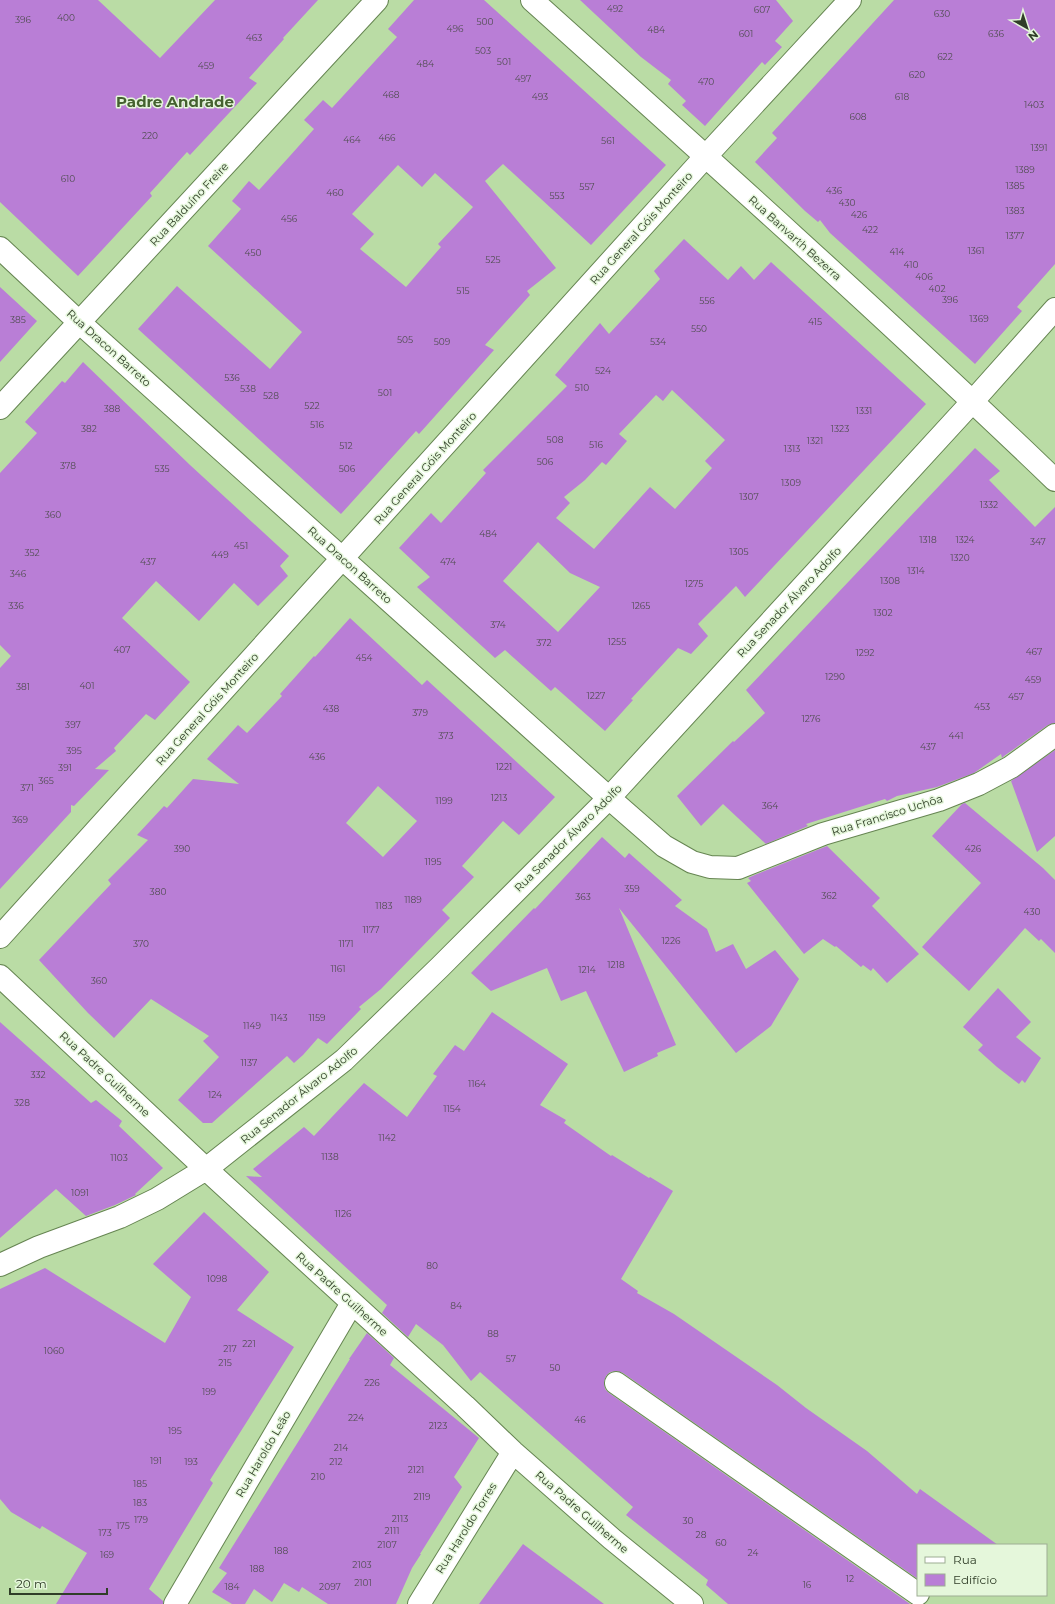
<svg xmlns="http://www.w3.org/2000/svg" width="1055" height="1604" font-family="Montserrat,sans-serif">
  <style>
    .building { fill: #b97ed6; fill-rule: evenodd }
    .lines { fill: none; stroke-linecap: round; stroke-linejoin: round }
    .minor-casing { stroke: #668552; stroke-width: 24 }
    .minor { stroke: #fff; stroke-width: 22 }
    .labels { text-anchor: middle; stroke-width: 3; stroke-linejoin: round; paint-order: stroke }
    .number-label { font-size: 9px; fill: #524e54 }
    .street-label { font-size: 11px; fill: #303e28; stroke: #e5f7db }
    .district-label { font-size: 15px; font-weight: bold; fill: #446130; stroke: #e5f7db }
  </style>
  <rect width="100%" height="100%" fill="#badca5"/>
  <path class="building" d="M0,0H98L160,58L215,0H318L283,38L284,39L249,78L257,83L190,155L187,152L150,193L152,196L78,276L0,202Z
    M414,0H484L666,165L591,245L503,164L485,181L556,268L527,291L530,295L485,345L494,350L419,434L416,431L341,514L138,329L177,286L270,369L302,332L208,246L241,209L232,201L249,181L259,190L289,157L314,129L304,120L323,100L332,108L397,37L388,29ZM398,165L422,187L435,173L473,207L438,244L441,247L406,287L360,249L374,234L352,214Z
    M580,0H776L793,21L775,41L782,47L765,65L762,62L705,126L682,105L686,101L668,84L671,80L641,57Z
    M894,0H1055V264L1017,307L1022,311L975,364L830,233L820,220L818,222L805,211L755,162L777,138L772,133Z
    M684,239L728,280L741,266L754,280L771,262L926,404L745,597L736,586L698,624L708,636L691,654L678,648L631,699L633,700L605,731L555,687L551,691L505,650L495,658L417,587L430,577L399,548L431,513L441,523L486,473L483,470L567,386L555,375L600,323L609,334L660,279L654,271ZM672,390L725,440L705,461L712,468L675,509L650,487L594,549L556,518L570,503L564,497L585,480L602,462L606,465L627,441L619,434L656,395L663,401ZM538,542L570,573L600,587L558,632L503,581Z
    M0,287L37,321L0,362Z
    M83,362L190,465L289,556L280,566L288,576L258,606L234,583L199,621L156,581L122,618L190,682L155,720L146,714L114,748L116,751L95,769L109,770L74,806L71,805V812L0,889V668L11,656L0,645V473L37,433L25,422L62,381L65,383Z
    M975,448L1000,471L989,480L1035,527L1055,507V723L1048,725L1004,756L1002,758L1001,754L974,773L937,787L897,796L887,801L885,799L806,824L808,826L766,844L723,804L701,826L677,796L733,741L734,742L765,713L746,690Z
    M350,618L422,685L427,680L555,797L519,835L503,821L462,866L474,877L442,910L450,918L381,989L359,1007L361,1009L327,1044L318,1038L303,1055L294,1063L287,1056L212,1123H203L178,1100L219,1057L203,1041L209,1036L151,999L114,1038L88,1013L39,960L111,884L108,880L148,840L137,835L164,806L167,808L193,779L239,784L207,759L238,725L247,733L282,696L280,694L314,656L315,657ZM378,786L417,821L383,857L346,823Z
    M1055,750V836L1037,852L1011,781Z
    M965,803L1043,868L1055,880V953L1041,939L1039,941L1025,928L969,991L922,947L981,883L932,836L962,804Z
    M602,837L625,858L629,853L682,900L675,906L707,929L716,952L733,944L746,969L775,950L799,979L771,1026L736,1053L619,908L676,1045L657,1053L658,1056L624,1072L586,991L561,1001L547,968L491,991L471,973L534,908L535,909Z
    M827,846L880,898L872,906L919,954L887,983L873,968L871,971L863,965L861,967L836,946L835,947L823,939L804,954L747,883L751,881L748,878L757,874Z
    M998,988L1031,1022L1016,1037L1041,1058L1025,1083L1022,1080L1019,1084L997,1067L978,1050L983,1045L963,1027Z
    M492,1012L568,1064L540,1105L566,1120L564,1123L611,1156L612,1155L649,1178L650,1177L673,1191L621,1279L638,1291L637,1293L674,1314L777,1385L806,1408L867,1451L917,1494L920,1489L998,1545H918V1579L623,1373L617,1371L610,1372L606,1376L604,1382L605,1389L609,1393L910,1604H728L706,1585L708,1580L626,1515L633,1507L480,1372L471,1381L443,1345L416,1324L408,1337L382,1313L387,1305L246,1176L262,1177L253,1169L304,1127L314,1136L364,1083L407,1117L437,1076L433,1074L455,1045L464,1051Z
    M0,1022L91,1103L96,1100L122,1121L119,1126L163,1168L135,1194L136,1195L115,1205L86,1216L56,1189L0,1238Z
    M204,1212L269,1272L237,1310L294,1347L210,1480L213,1483L149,1589L163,1601V1604H56L87,1553L42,1526L40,1529L11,1512L0,1499V1289L45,1268L165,1343L191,1297L153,1264Z
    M367,1333L394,1358L390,1365L479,1438L454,1477L462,1487L420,1554H421L412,1568L396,1604H328L302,1587L299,1592L284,1583L272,1602L254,1589L245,1604H232L212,1592L227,1573L219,1568L350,1359H349Z
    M523,1544L604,1604H479Z"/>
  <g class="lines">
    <defs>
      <path id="minor" d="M532,0C708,158 884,316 1055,480
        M0,248L79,322L609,798L664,846L692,862L710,867L738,868L823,834L939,800L979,784L1011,767L1055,735
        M0,408L377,0
        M0,937L706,156L850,0
        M0,976L206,1169L465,1406L513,1452L612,1539L692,1604
        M0,1265L39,1247L120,1217L157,1199L206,1169L344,1060L440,967L609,798L973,401L1055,309
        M616,1383L918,1594
        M175,1604L352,1303
        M419,1604L513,1452"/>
    </defs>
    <use href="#minor" class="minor-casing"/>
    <use href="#minor" class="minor"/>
  </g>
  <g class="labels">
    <g class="number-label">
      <text x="615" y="12">492</text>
      <text x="762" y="13">607</text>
      <text x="942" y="17">630</text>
      <text x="66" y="21">400</text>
      <text x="23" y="23">396</text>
      <text x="485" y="25">500</text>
      <text x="455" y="32">496</text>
      <text x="656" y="33">484</text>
      <text x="746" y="37">601</text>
      <text x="996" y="37">636</text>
      <text x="254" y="41">463</text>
      <text x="483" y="54">503</text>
      <text x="945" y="60">622</text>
      <text x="504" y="65">501</text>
      <text x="425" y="67">484</text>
      <text x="206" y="69">459</text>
      <text x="917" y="78">620</text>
      <text x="523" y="82">497</text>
      <text x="706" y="85">470</text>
      <text x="391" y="98">468</text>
      <text x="540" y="100">493</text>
      <text x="902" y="100">618</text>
      <text x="1034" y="108">1403</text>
      <text x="858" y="120">608</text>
      <text x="150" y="139">220</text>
      <text x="387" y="141">466</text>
      <text x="352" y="143">464</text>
      <text x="608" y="144">561</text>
      <text x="1039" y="151">1391</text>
      <text x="1025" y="173">1389</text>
      <text x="68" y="182">610</text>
      <text x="1015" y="189">1385</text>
      <text x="587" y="190">557</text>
      <text x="834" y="194">436</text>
      <text x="335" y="196">460</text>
      <text x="557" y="199">553</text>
      <text x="847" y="206">430</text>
      <text x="1015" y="214">1383</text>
      <text x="859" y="218">426</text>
      <text x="289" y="222">456</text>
      <text x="870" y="233">422</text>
      <text x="1015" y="239">1377</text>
      <text x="976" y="254">1361</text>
      <text x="897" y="255">414</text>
      <text x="253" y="256">450</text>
      <text x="493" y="263">525</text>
      <text x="911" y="268">410</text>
      <text x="924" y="280">406</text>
      <text x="937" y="292">402</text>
      <text x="463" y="294">515</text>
      <text x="950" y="303">396</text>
      <text x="707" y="304">556</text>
      <text x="979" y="322">1369</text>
      <text x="18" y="323">385</text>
      <text x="815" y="325">415</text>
      <text x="699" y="332">550</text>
      <text x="405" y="343">505</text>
      <text x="442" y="345">509</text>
      <text x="658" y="345">534</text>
      <text x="603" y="374">524</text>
      <text x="232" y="381">536</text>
      <text x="582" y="391">510</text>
      <text x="248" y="392">538</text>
      <text x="385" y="396">501</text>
      <text x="271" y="399">528</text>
      <text x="312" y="409">522</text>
      <text x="112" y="412">388</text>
      <text x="864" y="414">1331</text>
      <text x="317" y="428">516</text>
      <text x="89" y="432">382</text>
      <text x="840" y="432">1323</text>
      <text x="555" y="443">508</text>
      <text x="815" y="444">1321</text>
      <text x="596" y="448">516</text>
      <text x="346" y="449">512</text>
      <text x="792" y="452">1313</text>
      <text x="545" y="465">506</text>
      <text x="68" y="469">378</text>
      <text x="162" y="472">535</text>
      <text x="347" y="472">506</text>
      <text x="791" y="486">1309</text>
      <text x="749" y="500">1307</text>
      <text x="989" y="508">1332</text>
      <text x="53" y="518">360</text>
      <text x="488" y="537">484</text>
      <text x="928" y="543">1318</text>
      <text x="965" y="543">1324</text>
      <text x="1038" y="545">347</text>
      <text x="241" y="549">451</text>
      <text x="739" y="555">1305</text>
      <text x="32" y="556">352</text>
      <text x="220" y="558">449</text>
      <text x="960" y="561">1320</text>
      <text x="148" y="565">437</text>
      <text x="448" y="565">474</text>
      <text x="916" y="574">1314</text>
      <text x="18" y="577">346</text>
      <text x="890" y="584">1308</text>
      <text x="694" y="587">1275</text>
      <text x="16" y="609">336</text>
      <text x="641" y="609">1265</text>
      <text x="883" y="616">1302</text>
      <text x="498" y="628">374</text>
      <text x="617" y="645">1255</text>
      <text x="544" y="646">372</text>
      <text x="122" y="653">407</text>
      <text x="1034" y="655">467</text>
      <text x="865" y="656">1292</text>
      <text x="364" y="661">454</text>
      <text x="835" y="680">1290</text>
      <text x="1033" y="683">459</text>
      <text x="87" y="689">401</text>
      <text x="23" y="690">381</text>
      <text x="596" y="699">1227</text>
      <text x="1016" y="700">457</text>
      <text x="982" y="710">453</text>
      <text x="331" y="712">438</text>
      <text x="420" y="716">379</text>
      <text x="811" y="722">1276</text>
      <text x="73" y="728">397</text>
      <text x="446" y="739">373</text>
      <text x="956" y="739">441</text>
      <text x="928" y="750">437</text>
      <text x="74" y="754">395</text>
      <text x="317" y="760">436</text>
      <text x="504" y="770">1221</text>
      <text x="65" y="771">391</text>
      <text x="46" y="784">365</text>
      <text x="27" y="791">371</text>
      <text x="499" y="801">1213</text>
      <text x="444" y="804">1199</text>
      <text x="770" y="809">364</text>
      <text x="20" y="823">369</text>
      <text x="182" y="852">390</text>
      <text x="973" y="852">426</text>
      <text x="433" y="865">1195</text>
      <text x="632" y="892">359</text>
      <text x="158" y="895">380</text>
      <text x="829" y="899">362</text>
      <text x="583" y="900">363</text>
      <text x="413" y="903">1189</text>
      <text x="384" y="909">1183</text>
      <text x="1032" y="915">430</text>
      <text x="371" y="933">1177</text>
      <text x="671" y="944">1226</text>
      <text x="141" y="947">370</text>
      <text x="346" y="947">1171</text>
      <text x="616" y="968">1218</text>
      <text x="338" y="972">1161</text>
      <text x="587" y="973">1214</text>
      <text x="99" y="984">360</text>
      <text x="279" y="1021">1143</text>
      <text x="317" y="1021">1159</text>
      <text x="252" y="1029">1149</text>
      <text x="249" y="1066">1137</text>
      <text x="38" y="1078">332</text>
      <text x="477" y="1087">1164</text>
      <text x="215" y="1098">124</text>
      <text x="22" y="1106">328</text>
      <text x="452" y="1112">1154</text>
      <text x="387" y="1141">1142</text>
      <text x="330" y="1160">1138</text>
      <text x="119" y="1161">1103</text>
      <text x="80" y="1196">1091</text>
      <text x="343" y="1217">1126</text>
      <text x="432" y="1269">80</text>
      <text x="217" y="1282">1098</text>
      <text x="456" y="1309">84</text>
      <text x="493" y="1337">88</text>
      <text x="249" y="1347">221</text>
      <text x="230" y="1352">217</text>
      <text x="54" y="1354">1060</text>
      <text x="511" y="1362">57</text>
      <text x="225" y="1366">215</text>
      <text x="555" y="1371">50</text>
      <text x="372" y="1386">226</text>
      <text x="209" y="1395">199</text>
      <text x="356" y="1421">224</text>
      <text x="580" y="1423">46</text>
      <text x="438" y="1429">2123</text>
      <text x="175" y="1434">195</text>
      <text x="341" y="1451">214</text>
      <text x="156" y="1464">191</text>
      <text x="191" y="1465">193</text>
      <text x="336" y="1465">212</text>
      <text x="416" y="1473">2121</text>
      <text x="318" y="1480">210</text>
      <text x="140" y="1487">185</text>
      <text x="422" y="1500">2119</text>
      <text x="140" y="1506">183</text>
      <text x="400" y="1522">2113</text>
      <text x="141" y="1523">179</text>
      <text x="688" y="1524">30</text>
      <text x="123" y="1529">175</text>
      <text x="392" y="1534">2111</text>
      <text x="105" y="1536">173</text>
      <text x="701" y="1538">28</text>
      <text x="721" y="1546">60</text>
      <text x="387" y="1548">2107</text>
      <text x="281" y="1554">188</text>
      <text x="753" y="1556">24</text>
      <text x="107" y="1558">169</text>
      <text x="362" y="1568">2103</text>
      <text x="257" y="1572">188</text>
      <text x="850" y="1582">12</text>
      <text x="363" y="1586">2101</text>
      <text x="807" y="1588">16</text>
      <text x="232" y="1590">184</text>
      <text x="330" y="1590">2097</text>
    </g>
    <g class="street-label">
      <text transform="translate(189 204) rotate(-47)" y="4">Rua Balduíno Freire</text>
      <text transform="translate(641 228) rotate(-48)" y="4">Rua General Góis Monteiro</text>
      <text transform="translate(795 238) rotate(42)" y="4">Rua Banvarth Bezerra</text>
      <text transform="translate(109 348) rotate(42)" y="4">Rua Dracon Barreto</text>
      <text transform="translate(425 468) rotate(-48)" y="4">Rua General Góis Monteiro</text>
      <text transform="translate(350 565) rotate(42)" y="4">Rua Dracon Barreto</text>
      <text transform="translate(789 602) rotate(-47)" y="4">Rua Senador Álvaro Adolfo</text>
      <text transform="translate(207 709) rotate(-48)" y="4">Rua General Góis Monteiro</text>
      <text transform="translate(887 815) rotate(-17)" y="4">Rua Francisco Uchôa</text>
      <text transform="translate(568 838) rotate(-45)" y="4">Rua Senador Álvaro Adolfo</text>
      <text transform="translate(105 1074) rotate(43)" y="4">Rua Padre Guilherme</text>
      <text transform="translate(299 1095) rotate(-39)" y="4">Rua Senador Álvaro Adolfo</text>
      <text transform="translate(342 1294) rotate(42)" y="4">Rua Padre Guilherme</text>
      <text transform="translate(263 1454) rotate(-60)" y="4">Rua Haroldo Leão</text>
      <text transform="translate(582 1512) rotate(41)" y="4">Rua Padre Guilherme</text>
      <text transform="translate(466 1528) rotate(-58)" y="4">Rua Haroldo Torres</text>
    </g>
    <g class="district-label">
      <text x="175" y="107">Padre Andrade</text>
    </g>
  </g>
  <rect x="917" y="1544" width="130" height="52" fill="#e5f7db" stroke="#9dad93"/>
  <rect x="925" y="1557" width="20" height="6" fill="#ffffff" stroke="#9dad93"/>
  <text x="953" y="1564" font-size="12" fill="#303e28">Rua</text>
  <rect x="925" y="1574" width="20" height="12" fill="#b97ed6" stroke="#9dad93"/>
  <text x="953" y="1584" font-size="12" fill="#303e28">Edifício</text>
  <g transform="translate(1027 28) rotate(141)" stroke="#e5f7db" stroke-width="3" paint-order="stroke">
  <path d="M0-3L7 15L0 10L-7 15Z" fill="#303e28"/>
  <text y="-6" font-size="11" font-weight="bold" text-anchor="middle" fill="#303e28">N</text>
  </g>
  <path d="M10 1588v6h97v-6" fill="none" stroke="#303e28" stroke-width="2"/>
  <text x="16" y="1588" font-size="12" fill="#303e28" stroke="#e5f7db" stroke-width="3" paint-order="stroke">20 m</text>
</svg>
